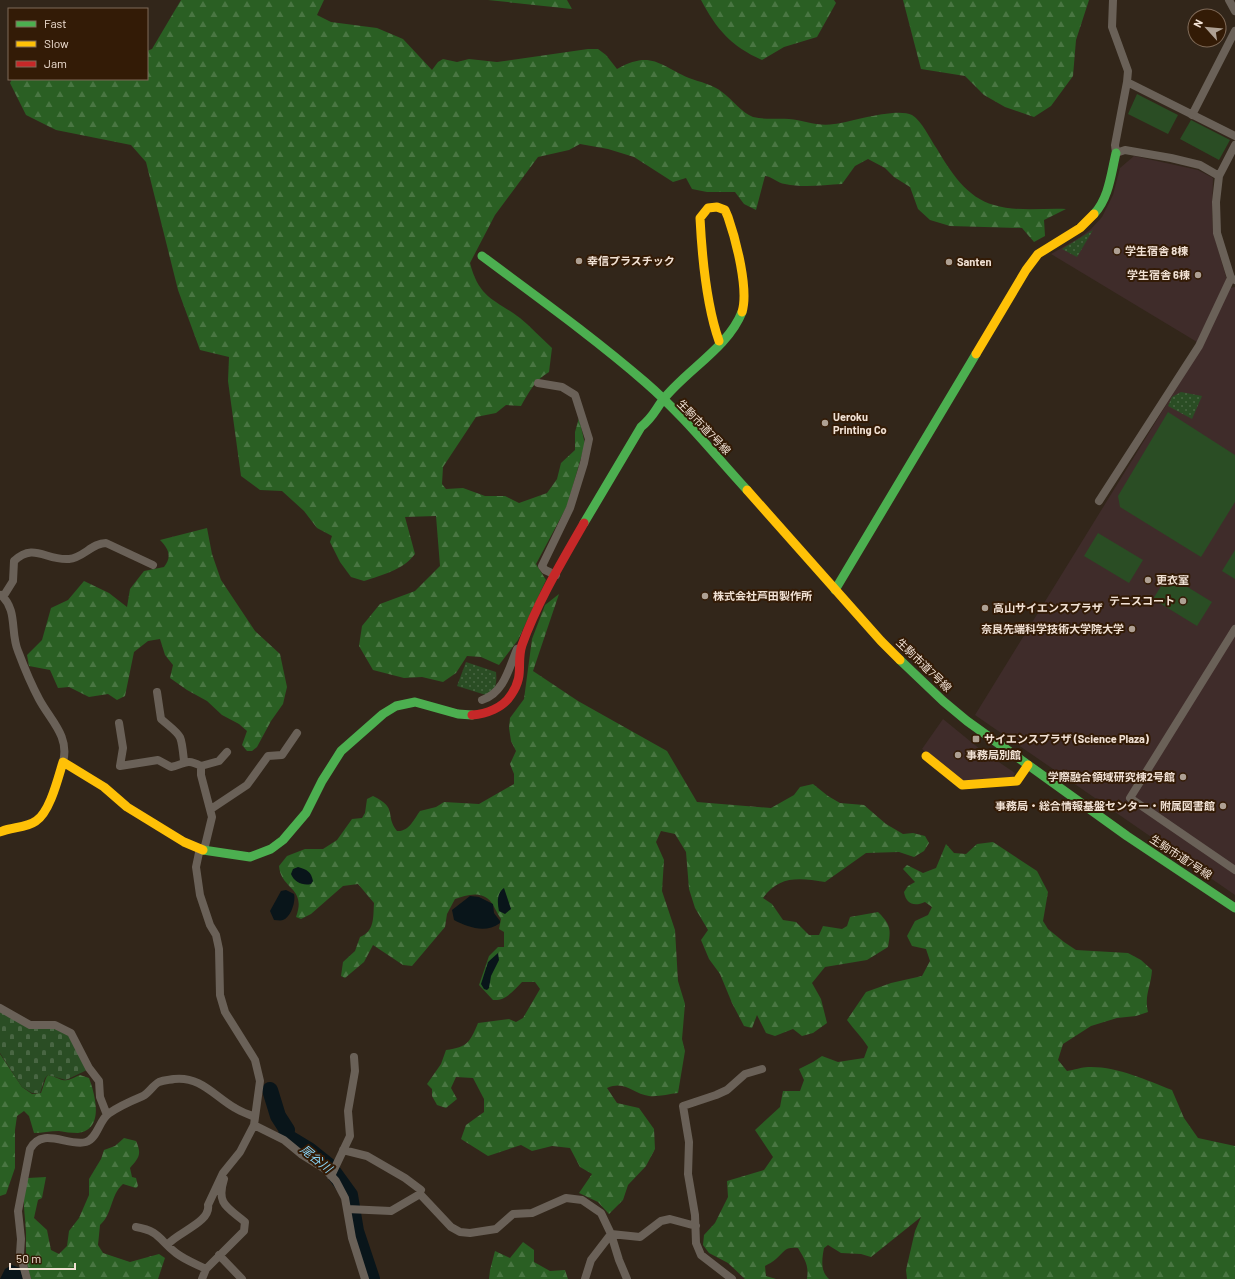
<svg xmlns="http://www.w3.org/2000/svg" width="1235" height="1279" font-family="Barlow,'Noto Sans JP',sans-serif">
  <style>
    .education { fill: #3f2c2a }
    .forest { fill: url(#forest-firs) }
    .cemetery { fill: url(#cemetery-stones) }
    .park { fill: url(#park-dots) }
    .pitch { fill: #2a4d24 }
    .water { fill: #09151a }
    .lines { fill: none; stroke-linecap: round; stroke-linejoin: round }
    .river { stroke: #09151a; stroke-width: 16 }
    .street { stroke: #6a6158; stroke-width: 8 }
    .fast { stroke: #4caf50; stroke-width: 9 }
    .slow { stroke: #ffc107; stroke-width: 9 }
    .jam { stroke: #c62828; stroke-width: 9 }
    .poi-dot { fill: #aea093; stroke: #331b06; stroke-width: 1.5 }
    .labels { text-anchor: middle; stroke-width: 4; stroke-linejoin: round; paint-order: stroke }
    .poi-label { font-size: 11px; font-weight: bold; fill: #f1e1d4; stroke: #331b06; text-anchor: start }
    .street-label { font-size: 11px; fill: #f1e1d4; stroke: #331b06 }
    .water-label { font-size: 12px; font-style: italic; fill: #89d5f9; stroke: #331b06 }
  </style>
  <defs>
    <pattern id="forest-firs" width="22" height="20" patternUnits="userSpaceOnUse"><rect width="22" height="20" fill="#2a5f23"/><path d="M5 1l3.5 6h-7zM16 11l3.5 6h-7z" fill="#497642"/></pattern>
    <pattern id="cemetery-stones" width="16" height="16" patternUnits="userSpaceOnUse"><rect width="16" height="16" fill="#2a4d24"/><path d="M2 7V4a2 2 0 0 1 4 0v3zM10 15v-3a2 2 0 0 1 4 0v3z" fill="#496643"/></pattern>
    <pattern id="park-dots" width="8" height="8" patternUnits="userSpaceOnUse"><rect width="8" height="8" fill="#2a4d24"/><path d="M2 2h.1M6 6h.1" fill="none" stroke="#496643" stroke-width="1.8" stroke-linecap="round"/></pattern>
  </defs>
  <rect width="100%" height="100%" fill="#32261a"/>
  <path class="education" d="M1134,156L1198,170L1213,178L1212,213L1213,232L1227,280L1197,342L1051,254L1079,238L1091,229L1102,217L1113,195L1120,168Z
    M1235,287V895L975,715L1200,350L1229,288Z
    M943,719L981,750L1015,773L1013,777L963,781L950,773L922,749Z"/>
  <path class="forest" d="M181,0H324L317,15L331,22L377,28L403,39L432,70L438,62L443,59L457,62L469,59L497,62L588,49H598L606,55L617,69C651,50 659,65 689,78C700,82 714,85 722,92C732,99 742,113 753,117C766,120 776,118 789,119C804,120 818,127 834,124C851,122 896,107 912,115C922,121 930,139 937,149C950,171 967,198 994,205C1016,212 1043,208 1066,209L1044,220L1045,236L1034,242L1022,228L950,226L930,220L918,209L910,187L894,177L885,168L868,159L855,166L842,184C824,185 803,188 785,184C777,183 773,177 765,176L756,210L744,204L735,192H707L692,189L686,178L673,182L634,157L608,149L580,144L569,150L538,157L495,215L470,263C479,298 494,299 520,318C531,327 541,338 552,348L549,372C535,380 529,392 521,406L506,405L496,413L476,417L443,467L442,484L446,489L463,488L485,496H505L519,503L547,493L557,479L561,463L575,450V432L579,418L585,444L567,506L536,564L546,580L518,640L499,665L481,657L467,656L456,673L443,682L422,677L404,678L373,670L359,646L362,626L380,604L415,591L440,566L436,516L405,517L415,554C403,570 382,575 364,581L351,577L340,562L330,542L332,536L317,528L304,511L282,491L260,490L241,476L228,381L229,357L200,350L178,290L146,162L131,145L56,130L26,115L10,83L12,79H147V51L152,49Z
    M488,0H567L572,9Z
    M701,0H834L836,3L817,37L784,47L762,60C731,46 717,30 701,0Z
    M903,0H1089L1076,40L1073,76L1051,106L1034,117L1005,107L984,95L965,76L921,69Z
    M207,528L212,554L221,580L255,631L280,654L287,687L283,704L271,721L257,747L252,751H247L242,745L247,731L239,724L222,715L207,701L187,690L170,678L173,665L165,655L160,639L148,641L134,652L125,696L117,700L108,694L89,697L69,687L58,688L50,670L29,666L27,655L42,640L51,608L68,600L84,581L109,593L127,607L130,589L144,571L164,567C172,557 169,549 160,540Z
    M559,594L533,671L578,701L667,751L697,802L771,808L794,795L800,787L813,784L828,796L840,803L864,805L886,824L903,834L913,833L925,836L929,843L924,851L914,857L899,852L866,853L825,882C800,878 779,875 763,898L772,904L783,920L796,922L809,935H819L823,926L842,929L847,926L850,917L878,912C891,925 891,929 888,947L867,960L825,967L812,983L821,999L827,1023L813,1033L802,1036L793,1029L775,1036L766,1033L757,1015L752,1028L744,1026L732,1003L720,974L709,959L701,940L708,930L695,908L689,889L686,852L675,834L661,831L656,842L664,860L662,891L675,930L678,981L685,1004L682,1039L685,1051L678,1093C669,1094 658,1097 649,1096C633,1094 626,1080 607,1088L617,1103L639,1108L654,1129L655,1149L646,1166L628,1185L623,1200L609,1214L598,1202L579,1193L592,1174L580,1167L570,1148L552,1146L532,1151L521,1145L488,1156L461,1139L466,1125L484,1112V1099L473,1078L456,1077L451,1088L457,1099L446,1108L437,1105L432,1096V1089L427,1084L441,1064L446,1050C468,1047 470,1042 478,1023L509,1019L516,1022L523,1018L540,989L535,982H522C513,991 506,1001 493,1000L479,985L489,956L498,947H504V932L499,929L501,919C497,913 495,908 491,902C482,890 466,895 455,899L447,914L445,927L412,966L403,965L373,945L364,962L345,978L341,976L343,962L355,951L360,937C375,931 373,917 374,903L358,884L343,886L311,914L301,919L296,917C307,887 281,890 279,866L287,856L305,849H323L337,840L352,819L362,818L365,813L367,799L373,796C399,809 384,814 397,831C409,832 414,819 420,811L436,807L444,802L479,804L514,784V774L510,764L516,751L511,741L509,728L510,718L524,699L532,639L545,605Z
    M993,842L1037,871L1048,892L1043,921L1048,929L1064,942L1076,950L1128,953L1141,960L1152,970C1151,987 1144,995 1148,1012L1136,1016L1117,1018L1091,1026L1063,1044L1058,1060L1067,1071C1074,1070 1082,1067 1088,1067C1117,1066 1146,1080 1172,1090L1184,1118L1198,1138L1235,1146V1279H907L906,1270L915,1231L921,1217L871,1257L861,1254L841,1253L828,1245L824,1248C822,1259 820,1271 829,1279H807C809,1265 805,1260 798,1248C783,1247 786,1251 776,1259C773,1262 768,1264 765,1266L766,1276L776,1279H745L728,1263L709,1253L703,1245L704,1235L715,1223L728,1197L727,1181L764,1170L773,1157L755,1130L780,1107L783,1091H800L804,1080L799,1069L813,1062L822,1056L838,1062L864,1058L868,1047C862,1037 854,1030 847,1020L866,992L891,983L922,976L930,961L926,949L912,946L907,936L915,921L928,915L932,907L925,902C914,907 906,904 904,892L908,886L915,882L903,869L907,865L923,873L936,868L946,844L954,853L966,854L977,844Z
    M0,1054L22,1087L32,1094L41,1093L46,1078L48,1075C67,1080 60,1084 80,1075L89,1078C95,1094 105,1130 78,1133C71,1133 65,1132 59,1131C50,1131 42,1133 34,1133L29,1116L24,1111L17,1116L15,1130V1168L6,1194L0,1196Z
    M124,1138L136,1141C142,1154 139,1158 130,1168L132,1177L136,1178L138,1186L136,1188L123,1184C110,1195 113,1214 100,1225L98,1245L103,1253L130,1262L159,1254L165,1258L158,1279H31C25,1263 26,1249 26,1233C25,1210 21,1201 28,1178L46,1177L42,1198L38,1200L34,1218L47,1230L51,1250L59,1254L67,1246L69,1231L79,1218L89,1195V1179L101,1159L104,1150L115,1146Z
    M523,1242L534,1250V1262L550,1271L565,1270L568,1279H489L490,1270L495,1251L510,1258Z"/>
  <path class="cemetery" d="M0,1011L33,1029H58L68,1035L87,1070L66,1080L48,1075L45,1078L40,1093H32L22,1087L0,1053Z"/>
  <path class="park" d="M1093,230L1077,257L1062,249Z
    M1181,392L1202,396L1192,419L1168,406L1172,397Z
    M466,662L496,672C497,682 496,689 489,696L457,686Z"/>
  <path class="pitch" d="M1137,94L1178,115L1168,134L1128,114Z
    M1191,120L1230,140L1219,160L1180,139Z
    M1168,412L1235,455V502L1201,557L1120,507L1118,496Z
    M1098,533L1143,560L1129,583L1084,556Z
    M1235,550V579L1222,571Z
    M1168,575L1212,602L1197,626L1153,599Z"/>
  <path class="water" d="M298,867C307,870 311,871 313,881L311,884C303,886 294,882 291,874L293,869Z
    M504,888L511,909L505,914L499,911C497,902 497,893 504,888Z
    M286,890L294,894C296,901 291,917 283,920C281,921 277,920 274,920L270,911L281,891Z
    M470,896L479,897L493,904L494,913L500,921V923C485,934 468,927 454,920L452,910Z
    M498,953L499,960L491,976L489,988L487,990L484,989L481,984L488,962Z
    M12,1265L20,1268L23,1279H0L5,1269Z"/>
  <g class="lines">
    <path class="river" d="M270,1090L278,1116L287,1130L286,1136L309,1150L329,1166L350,1195L356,1231L372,1279"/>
    <path class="street" d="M1113,0L1112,27L1128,71L1127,82
      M1229,0L1235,11
      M1192,115L1235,31
      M1235,136L1127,82L1115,145L1116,153L1125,150L1171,158L1200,165L1219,176L1216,202L1217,233L1231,278L1235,280
      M1219,176L1235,145
      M538,383L562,387L575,395L589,439L584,463L570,508L542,566L545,570L556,575
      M1099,501L1199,346L1231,278
      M1,595C18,610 10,632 18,651C24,667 31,684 39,699C50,720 70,736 63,762
      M3,597L13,581L14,561C34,542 46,561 69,559C83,558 92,543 106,543L153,565
      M1235,629L1130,798L1235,870
      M157,692L161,719C182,737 181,732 184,761
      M482,700C504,693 509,668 517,649L521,648
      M119,723L123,748L120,766L158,760L171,767C186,764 185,758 201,766V775L212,817L204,850
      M201,766L219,761L227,752
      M211,809L247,785L268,756L282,755L297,733
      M0,1008L30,1025H55L71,1033L89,1068L99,1081L100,1097L107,1115
      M254,1125L284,1140L301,1154L325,1169L336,1181L345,1198L352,1238L365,1279
      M343,1150L367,1156L405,1178L421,1190
      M331,1176L350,1136L348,1111L355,1071L354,1057
      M347,1209L391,1211L420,1194L451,1227L460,1232L470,1233L496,1229L513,1214L532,1213L566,1198L582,1200L601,1213L611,1234L619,1260L627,1279
      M136,1227C160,1231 159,1240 176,1253C185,1260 196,1264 206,1269
      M167,1245C178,1232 211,1222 208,1205L223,1173L240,1152L254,1125L260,1081L255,1060L225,1012L220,995L219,949L216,935L210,925L200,895L196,867L200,848
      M219,1255L242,1279
      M27,1279L20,1254L21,1239L18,1211L30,1149C42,1126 68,1147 86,1142C97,1139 99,1121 108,1114C119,1106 131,1101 143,1096C149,1093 153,1085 159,1082C164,1080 169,1080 174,1079C201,1076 214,1096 235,1108C241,1112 248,1114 255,1117
      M202,1279L206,1269L244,1231L245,1222C227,1207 216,1204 224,1179
      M585,1279L591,1260L611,1234L640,1237L661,1221L670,1219L696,1226
      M732,1279L701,1255L696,1243L695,1215L688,1174L689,1142L683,1106L716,1095L727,1090L745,1074L762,1069"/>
    <path class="fast" d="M1094,214C1109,198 1111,174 1116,153
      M482,256C537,297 593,337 645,382C682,414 714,454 747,490
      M584,523L641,427C653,417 654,412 662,401C685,371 728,348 742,312
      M835,590L976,354
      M900,660L943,701L967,721L1127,836L1235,908
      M203,850L250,857L271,849L283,840L306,813L322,781L341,751L383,714L396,706L415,702L458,714L472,715"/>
    <path class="slow" d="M719,341C706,304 702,257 700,218L708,208L717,207L725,210L728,217C736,240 749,290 742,312
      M976,354L1026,270L1038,254L1080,228L1094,214
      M747,490L881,641L900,660
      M926,756L962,785L1017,781L1028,765
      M0,832C11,827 26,828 36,821C50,812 58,778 63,762L104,787L127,807L184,842L203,850"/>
    <path class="jam" d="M472,715C486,714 503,708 511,695C525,675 516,663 522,645C537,603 561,563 584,523"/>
  </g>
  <g class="poi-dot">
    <circle cx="1117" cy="251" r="4"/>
    <circle cx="579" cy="261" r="4"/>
    <circle cx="949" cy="262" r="4"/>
    <circle cx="1198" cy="275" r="4"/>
    <circle cx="825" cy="423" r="4"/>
    <circle cx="1148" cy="580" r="4"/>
    <circle cx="705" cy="596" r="4"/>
    <circle cx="1183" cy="601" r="4"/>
    <circle cx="985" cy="608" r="4"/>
    <circle cx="1132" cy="629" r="4"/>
    <rect x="972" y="735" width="8" height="8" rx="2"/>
    <circle cx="958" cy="755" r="4"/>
    <circle cx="1183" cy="777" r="4"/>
    <circle cx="1223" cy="806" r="4"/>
  </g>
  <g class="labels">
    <g class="poi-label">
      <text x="1125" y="255">学生宿舎 8棟</text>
      <text x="587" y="265">幸信プラスチック</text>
      <text x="957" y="266">Santen</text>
      <text x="1190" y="279" text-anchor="end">学生宿舎 6棟</text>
      <text x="833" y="421">Ueroku<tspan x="833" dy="13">Printing Co</tspan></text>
      <text x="1156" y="584">更衣室</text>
      <text x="713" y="600">株式会社芦田製作所</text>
      <text x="1175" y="605" text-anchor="end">テニスコート</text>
      <text x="993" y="612">高山サイエンスプラザ</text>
      <text x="1124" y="633" text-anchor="end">奈良先端科学技術大学院大学</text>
      <text x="984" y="743">サイエンスプラザ (Science Plaza)</text>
      <text x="966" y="759">事務局別館</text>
      <text x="1175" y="781" text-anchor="end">学際融合領域研究棟2号館</text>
      <text x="1215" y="810" text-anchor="end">事務局・総合情報基盤センター・附属図書館</text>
    </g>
    <g class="street-label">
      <text transform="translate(704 427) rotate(46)" y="4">生駒市道7号線</text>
      <text transform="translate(924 665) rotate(44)" y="4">生駒市道7号線</text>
      <text transform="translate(1181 857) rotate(33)" y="4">生駒市道7号線</text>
    </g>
    <g class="water-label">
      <text transform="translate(316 1159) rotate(39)" y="4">尾谷川</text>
    </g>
  </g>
  <rect x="8" y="8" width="140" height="72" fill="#331b06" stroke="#7f6a58"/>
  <rect x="16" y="21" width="20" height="6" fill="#4caf50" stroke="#7f6a58"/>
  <text x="44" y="28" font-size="12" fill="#f1e1d4">Fast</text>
  <rect x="16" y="41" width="20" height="6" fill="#ffc107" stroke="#7f6a58"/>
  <text x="44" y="48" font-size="12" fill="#f1e1d4">Slow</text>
  <rect x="16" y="61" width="20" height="6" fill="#c62828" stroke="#7f6a58"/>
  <text x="44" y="68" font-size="12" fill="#f1e1d4">Jam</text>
  <g transform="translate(1207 28) rotate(297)"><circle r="19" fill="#331b06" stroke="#7f6a58"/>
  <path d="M0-3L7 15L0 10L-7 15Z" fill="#aea093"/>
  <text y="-6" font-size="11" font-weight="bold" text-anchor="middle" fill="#f1e1d4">N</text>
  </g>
  <path d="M10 1263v6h65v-6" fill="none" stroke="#f1e1d4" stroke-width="2"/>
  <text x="16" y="1263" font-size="12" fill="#f1e1d4" stroke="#331b06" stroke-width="3" paint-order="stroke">50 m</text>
</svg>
